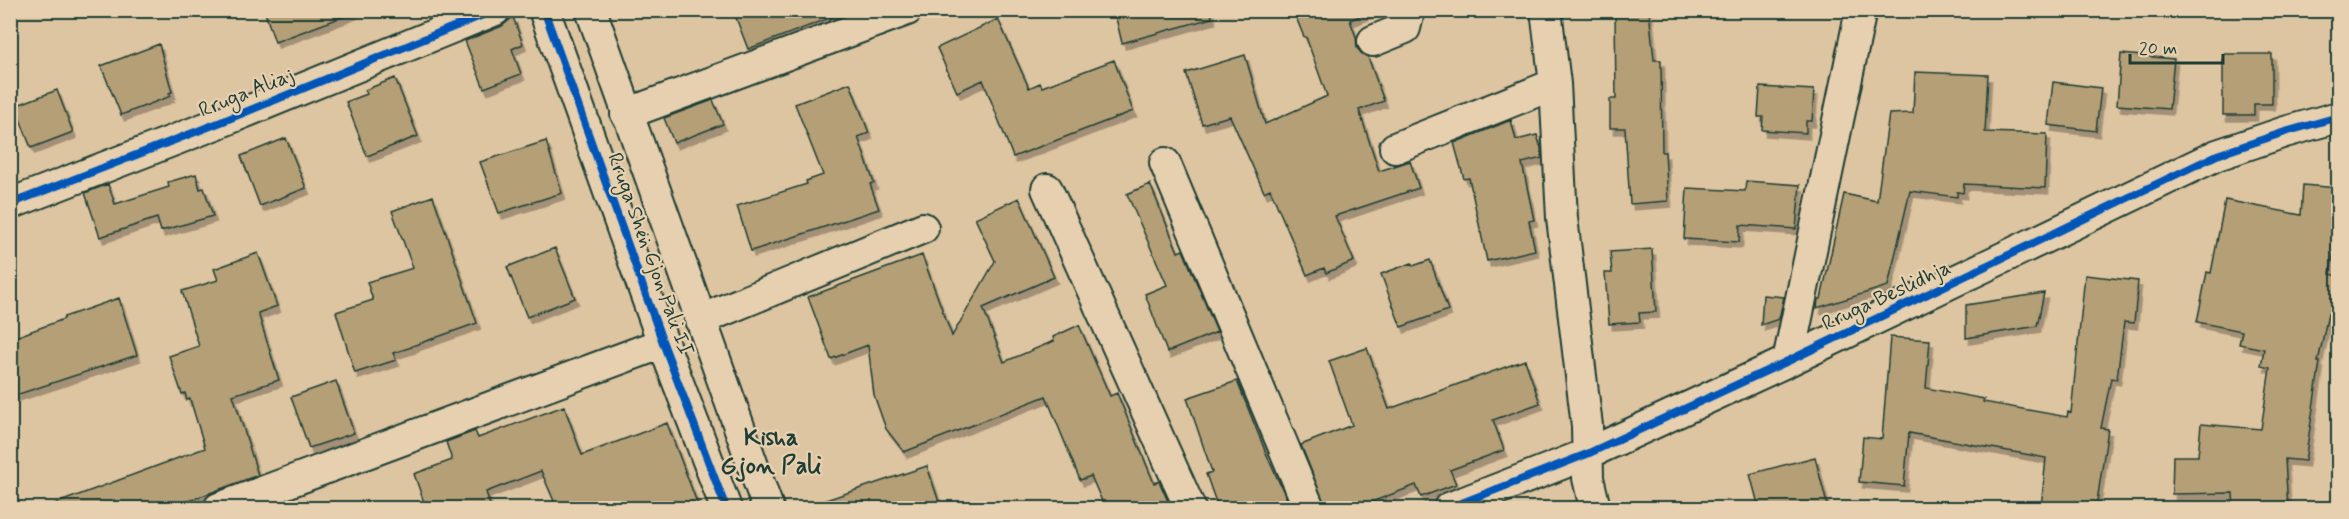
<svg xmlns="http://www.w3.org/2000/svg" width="2349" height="519" font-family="Mynerve,sans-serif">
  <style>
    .building { fill: #b59f76; stroke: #1f3d34; stroke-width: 1.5; filter: url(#shadow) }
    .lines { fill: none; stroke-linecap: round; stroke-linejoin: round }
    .minor-casing { stroke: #1f3d34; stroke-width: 34 }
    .minor { stroke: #e6d0af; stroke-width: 30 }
    .cycleway-casing { stroke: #e6d0af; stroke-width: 11 }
    .cycleway { stroke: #0057b8; stroke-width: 8 }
    .labels { text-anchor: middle; stroke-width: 4.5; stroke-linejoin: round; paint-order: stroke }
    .street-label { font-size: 21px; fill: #1f3d34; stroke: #e6d0af }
    .quarter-label { font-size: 24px; font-weight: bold; fill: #1f3d34; stroke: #e6d0af }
  </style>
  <defs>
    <filter id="shadow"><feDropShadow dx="3.5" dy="6" stdDeviation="0" flood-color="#0004"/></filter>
  </defs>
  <rect width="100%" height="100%" fill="#dec5a1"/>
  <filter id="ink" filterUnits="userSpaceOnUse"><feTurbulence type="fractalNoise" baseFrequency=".0167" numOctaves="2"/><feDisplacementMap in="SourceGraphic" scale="12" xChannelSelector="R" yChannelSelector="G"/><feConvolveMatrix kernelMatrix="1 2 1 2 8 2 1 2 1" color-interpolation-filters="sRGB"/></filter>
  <g filter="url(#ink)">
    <path class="building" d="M264,10H353V13L275,42Z
      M733,10H843V13L748,49Z
      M1114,10H1211L1212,18L1122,43Z
      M1293,10H1368L1369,12L1350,20L1356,37L1357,48L1362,54L1368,57L1384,101L1359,110L1379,171L1410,161L1419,188L1335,216L1354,261L1326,273L1324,268L1307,275L1270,189L1264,192L1230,116L1202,124L1186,73L1245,55L1265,124L1327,96L1306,37H1304Z
      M1615,10H1649L1654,60H1661L1662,152H1665L1668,201L1630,204L1625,128H1610V99H1616Z
      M513,17L523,44L512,49L521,74L484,88L465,41L502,26Z
      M998,19L1029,88L1040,83L1042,87L1114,60L1133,111L1013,157L983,80L957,92L937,48Z
      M159,44L172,92L169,93L171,96L121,115L101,66Z
      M2121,54L2174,59L2169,109L2117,105Z
      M2223,54H2272V104H2254V115H2223Z
      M1915,72L1988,75L1985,132L2047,134L2045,188L1964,184L1963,193L1957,192V197L1910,191L1888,286L1817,308L1818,299H1821L1844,194L1877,201L1889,114L1913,113Z
      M395,78L418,136L367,156L346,102L367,94L365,90Z
      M2053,82L2101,88L2096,131L2048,125Z
      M850,83L869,133L858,137L874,183L870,184L879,209L751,251L737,206L807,184L806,181L823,175L795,104Z
      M1760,87L1814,90L1812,121H1806V133L1762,130L1763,117H1758Z
      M57,90L73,132L31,148L15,106Z
      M713,100L723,124L674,143L664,118Z
      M1511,120L1516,140L1537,135L1541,148L1542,158L1522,163L1534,220L1529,221L1535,250L1487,261L1469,178L1464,179L1454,143Z
      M286,138L306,188L260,206L241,156Z
      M546,141L562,193L499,213L480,162Z
      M196,174L200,189L204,188L213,216L161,231L157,218L100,237L85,193L108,184L115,204L169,187L168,182Z
      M1746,181L1800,185L1796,229L1740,225L1739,242L1684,239L1687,188L1745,191Z
      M1150,184L1178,252L1183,250L1217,332L1167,352L1145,294L1167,285L1127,194Z
      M2303,185L2338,188V224L2330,274L2338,276V316L2328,314L2318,362H2320L2305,461L2285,459L2288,508H2234L2233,493L2172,494L2173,456H2198L2201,424L2261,429L2270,368L2261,366L2264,349L2239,344L2242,331L2197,322L2207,272L2211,273L2225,200L2301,215Z
      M433,196L477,323L412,346V347L393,353L396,360L355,373L336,312L373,300L367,282L413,268L392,211Z
      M1019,198L1054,277L983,308L1004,362L1054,341L1053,337L1079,325L1110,396L1117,393L1154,483L1159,481L1171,508H1098L1104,506L1091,476L1080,480L1046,396L904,452L886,429L874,395L868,345L831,359L808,297L922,255L952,336L995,261L975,218Z
      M555,248L575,298L527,317L507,267Z
      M1652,249L1656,312L1639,313L1640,322L1609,324L1605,273H1612L1610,252Z
      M258,253L277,306L258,313L279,380L233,395L258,475L170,508H49V506L205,448L190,399L187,400L185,393L182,394L169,356L199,346L182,291L218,280L214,269Z
      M1430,260L1448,310L1401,327L1381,274L1412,263L1413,266Z
      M2085,275L2138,281L2134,323L2124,322L2117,379L2111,378L2101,428L2108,429L2096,508H2041L2046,458L1909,433L1904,486L1859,482L1863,437L1882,439L1890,337L1930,340L1926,388L1984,399L1983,402L2067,417L2068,412L2071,413Z
      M2044,293L2037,326L1966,338V305Z
      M1763,295L1784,297L1779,319L1761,325Z
      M119,298L137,355L10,397V339L64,319V317Z
      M1367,348L1389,409L1525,360L1540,403L1493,420L1504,450L1450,470L1456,484L1421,497L1416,485L1356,508H1326L1301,445L1352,425L1329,361Z
      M336,381L354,433L309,448L291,397Z
      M1237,381L1268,458L1291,508H1218L1206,474L1212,472L1187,398Z
      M564,406L582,455L667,423L699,508H557L541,471L486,492L491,508H426L414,474L452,460L446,442L475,431L478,438Z
      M1815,457L1828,508H1759L1750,474Z
      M927,466L941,508H815L814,504Z"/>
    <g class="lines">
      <defs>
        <path id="minor" d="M544,10L663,343L726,508
          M591,10L768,508
          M1546,10L1555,84L1562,218L1587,426L1588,478L1595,508
          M1373,41L1405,28L1408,16L1405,10
          M626,114L907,10
          M1395,148L1555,84
          M1165,163L1309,508
          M1047,189L1190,508
          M10,204L221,122L495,10
          M700,320L923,228
          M1788,361L1861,10
          M219,508L663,343
          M1449,508L1587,454L1788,361L2217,155L2285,132L2338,117"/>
      </defs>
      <use href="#minor" class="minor-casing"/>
      <use href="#minor" class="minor"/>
      <defs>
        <path id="cycleway" d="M544,10L663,343L726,508
          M10,204L221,122L495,10
          M1449,508L1587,454L1788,361L2217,155L2285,132L2338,117"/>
      </defs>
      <use href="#cycleway" class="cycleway-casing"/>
      <use href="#cycleway" class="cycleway"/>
    </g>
  </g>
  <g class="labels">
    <g class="street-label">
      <text transform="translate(246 92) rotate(-22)" y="7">Rruga Aliaj</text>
      <text transform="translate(651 254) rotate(70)" y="7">Rruga Shën Gjon Pali II</text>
      <text transform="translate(1886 295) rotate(-25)" y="7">Rruga Beslidhja</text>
    </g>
    <g class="quarter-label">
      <text x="771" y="445">Kisha<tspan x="771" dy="28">Gjon Pali</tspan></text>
    </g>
  </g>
  <rect width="2349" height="519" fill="none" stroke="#e6d0af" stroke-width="36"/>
  <rect x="18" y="18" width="2313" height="483" fill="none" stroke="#1f3d34" stroke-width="2" filter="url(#ink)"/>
  <path d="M2130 54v9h93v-9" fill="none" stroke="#1f3d34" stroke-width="3"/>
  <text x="2139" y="54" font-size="18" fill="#1f3d34" stroke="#e6d0af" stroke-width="4.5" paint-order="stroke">20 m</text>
</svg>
